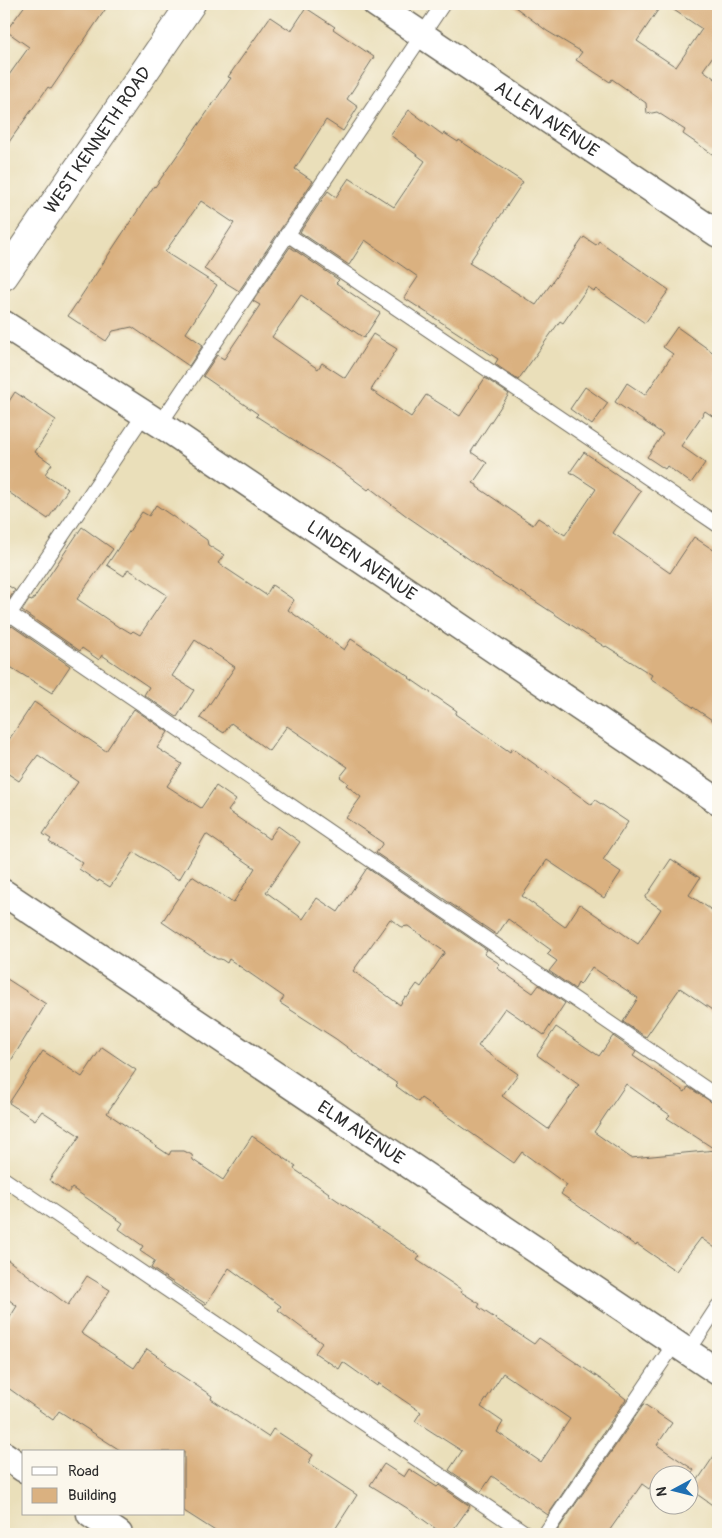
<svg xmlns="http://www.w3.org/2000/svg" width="722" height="1538" font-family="Pangolin,sans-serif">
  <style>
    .building { fill: #dab180; fill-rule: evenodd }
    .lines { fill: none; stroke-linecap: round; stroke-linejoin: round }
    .service-casing { stroke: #6e6a5d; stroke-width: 16 }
    .minor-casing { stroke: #6e6a5d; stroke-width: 29 }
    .tertiary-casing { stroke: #6e6a5d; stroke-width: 30 }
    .service { stroke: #fff; stroke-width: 14 }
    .minor { stroke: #fff; stroke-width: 26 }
    .tertiary { stroke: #fff; stroke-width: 28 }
    .labels { text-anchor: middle; stroke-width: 4; stroke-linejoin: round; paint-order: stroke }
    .street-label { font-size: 18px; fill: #2b2b2b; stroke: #fbf7ec }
  </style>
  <rect width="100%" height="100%" fill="#fbf7ec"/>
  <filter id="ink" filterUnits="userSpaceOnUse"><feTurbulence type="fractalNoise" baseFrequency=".02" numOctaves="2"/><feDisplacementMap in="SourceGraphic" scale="10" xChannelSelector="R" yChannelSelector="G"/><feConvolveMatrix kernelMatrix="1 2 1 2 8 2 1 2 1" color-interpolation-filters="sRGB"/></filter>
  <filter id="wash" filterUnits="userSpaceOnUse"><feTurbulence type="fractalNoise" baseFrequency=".0096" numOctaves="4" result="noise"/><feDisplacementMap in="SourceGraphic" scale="20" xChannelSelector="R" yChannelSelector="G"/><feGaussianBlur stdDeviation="1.12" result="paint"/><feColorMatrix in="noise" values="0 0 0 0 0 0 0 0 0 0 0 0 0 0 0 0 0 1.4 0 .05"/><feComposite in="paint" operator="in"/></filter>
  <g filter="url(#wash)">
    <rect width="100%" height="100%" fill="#eadfba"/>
    <g id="blocks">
      <path class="building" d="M26,4H109L51,89L48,87L4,149V82L29,47L6,31Z
        M511,4H662L637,41L676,67L702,29L665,4H718V49L703,70L718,81V158L683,134L685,130L657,112L647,114L646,103L612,79L610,82L576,60L582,52L547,31Z
        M306,8L335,27L333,29L374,57L347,99L358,107L343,131L326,120L295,169L313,181L239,291L204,269L234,223L201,201L165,252L217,285L186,333L203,345L189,366L132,327L113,331L106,341L68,316L154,186L155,187L231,78L228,77L270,17L291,31Z
        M409,110L443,135L444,133L458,142L459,140L523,182L469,263L536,305L584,237L596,245L599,241L669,290L645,323L596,289L594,291L588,287L563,323L560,321L518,380L495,364L498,359L404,298L418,277L365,240L349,265L300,232L328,191L336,197L349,178L394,207L425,161L390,135Z
        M290,247L339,280L336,283L380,313L364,338L301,295L272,337L318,369L322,363L345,378L373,334L397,349L371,390L411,417L426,395L460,416L485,378L509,394L471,452L487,463L473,483L477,485V487L533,525L538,518L565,535L596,489L570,472L584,452L641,491L613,533L670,573L694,537L718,553V724L650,678L652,675L606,646L605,647L521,592V593L495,577L408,517L370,488L368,490L341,470L256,416L258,414L203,376L217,355L224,359L260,305L253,301Z
        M677,327L718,356V420L705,411L681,446L705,463L691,483L667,466L665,469L647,457L663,434L615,402L627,383L645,395L673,354L663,347Z
        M585,387L608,403L592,425L570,409Z
        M15,392L56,420L35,452L52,464L45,474L68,489L48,519L4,489V409Z
        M156,505L207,540L208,545L224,555L218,563L266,595L272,585L294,600L288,610L344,650L351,639L410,677L409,678L457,711L455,714L510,752L512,748L592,805L595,800L628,822L603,860L621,872L604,898L547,860L522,896L565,927L580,904L638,944L661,909L645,898L671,859L700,878L689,895L718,914V1014L680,988L646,1037L623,1022L638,998L592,967L580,985L578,983L575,989L549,971L557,961L547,954L551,950L508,919L497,935L376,853L383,843L346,818L361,797L346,785L348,783L340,777L348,767L287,726L269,751L231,723L224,733L200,718L235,667L195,640L172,676L194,690L177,717L144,695L149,687L102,655L99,660L82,648L80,651L22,611L29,600L32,601L82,527L113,549L77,599L120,628L121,627L131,633L133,631L140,635L167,595L128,569L124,576L107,565L142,512L149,516Z
        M4,583L15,590L4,607Z
        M12,626L70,666L52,693L4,663V631L8,630Z
        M34,702L106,751L134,709L168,732L157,748L182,764L167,786L201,808L216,786L236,800L228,811L269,839L278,826L300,842L266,892L303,919L317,898L338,912L367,868L487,950L484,954L500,964L497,968L533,993L539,985L565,1003L544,1035L505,1008L478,1046L518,1074L502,1096L548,1129L579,1085L537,1055L556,1027L599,1056L613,1036L636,1052L633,1056L685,1092L688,1087L718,1106V1250L701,1238L676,1271L637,1244L636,1246L561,1194L567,1185L522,1152L514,1163L421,1098L418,1102L396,1086L398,1084L371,1066V1065L336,1039L280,1003L284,997L229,959L227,963L221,959H217L162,922L192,876L233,903L255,868L206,834L179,880L134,852L110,887L99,880L98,882L79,869L83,863L49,842L51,839L43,834L78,782L38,755L19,781L4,771V747ZM390,919L402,927L408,926L445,952L421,987L417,984L407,998L405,997L400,1005L353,971ZM626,1084L670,1115L667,1118L716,1150L631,1158L594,1132Z
        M4,977L46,1004L4,1072Z
        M102,1047L136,1070L107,1113L169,1155L171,1151H184L192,1155L193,1160L223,1180L252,1136L296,1166L294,1169L329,1193L328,1194L420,1256L417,1260L462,1290L461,1292L480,1304L478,1307L534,1344L539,1338L602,1380L626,1399L548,1515L492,1476L481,1492L449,1470L462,1451L415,1421L421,1412L378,1383L377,1386L343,1362L339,1369L315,1353L322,1343L278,1310L281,1306L229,1268L206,1304L151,1268L155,1261L140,1251L143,1246L119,1229L123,1223L72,1188L68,1193L49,1180L80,1136L42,1111L35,1120L9,1103L43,1051L82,1077ZM503,1373L570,1419L541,1462L497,1432L503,1422L481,1407Z
        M4,1257L68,1305L87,1276L110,1290L81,1333L134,1368L147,1349L166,1362L164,1364L212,1396L211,1399L268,1437L273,1429L313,1455L308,1463L357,1495L332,1534H220L184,1511V1452H123L59,1411L53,1420L4,1385V1327L17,1306L4,1296Z
        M644,1404L672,1423L657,1445L694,1470L690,1476H658L649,1489L642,1484L607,1534H555Z
        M718,1450V1509L691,1490Z
        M384,1464L404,1477L409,1469L437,1487L439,1485L470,1506L450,1534H443L407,1508L370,1485Z"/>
    </g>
  </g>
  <g filter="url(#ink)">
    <use href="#blocks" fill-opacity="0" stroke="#6e6a5d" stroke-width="1"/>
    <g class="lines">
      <defs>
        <path id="service" d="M287,234L718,525
          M160,424L443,4
          M10,614L718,1097
          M4,622L145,413
          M4,1179L527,1534
          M688,1352L718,1306
          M545,1534L675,1343"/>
        <g id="minor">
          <path id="s1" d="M376,4L718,234"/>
          <path id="s2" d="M4,324L160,424L718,801"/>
          <path id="s3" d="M4,893L718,1372"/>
          <path d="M4,1455L24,1469"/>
          <path d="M90,1514L119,1534"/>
        </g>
        <g id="tertiary">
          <path id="s4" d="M4,276L191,4"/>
        </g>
      </defs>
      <use href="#service" class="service-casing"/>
      <use href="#minor" class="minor-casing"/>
      <use href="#tertiary" class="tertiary-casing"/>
      <use href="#service" class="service"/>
      <use href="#minor" class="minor"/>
      <use href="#tertiary" class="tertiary"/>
    </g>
  </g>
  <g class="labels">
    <g class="street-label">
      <text dy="6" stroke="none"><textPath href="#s1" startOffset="206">ALLEN AVENUE</textPath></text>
      <text dy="6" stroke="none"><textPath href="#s4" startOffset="165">WEST KENNETH ROAD</textPath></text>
      <text dy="6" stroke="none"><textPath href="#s2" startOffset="429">LINDEN AVENUE</textPath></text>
      <text dy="6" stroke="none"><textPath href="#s3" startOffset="430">ELM AVENUE</textPath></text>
    </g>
  </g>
  <rect width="722" height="1538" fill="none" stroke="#fbf7ec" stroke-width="20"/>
  <rect x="22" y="1450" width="162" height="65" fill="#fbf7ec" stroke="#a8a59f"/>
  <rect x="32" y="1467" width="25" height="8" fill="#ffffff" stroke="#a8a59f"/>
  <text x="68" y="1476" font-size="15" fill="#2b2b2b">Road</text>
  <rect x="32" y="1488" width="25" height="15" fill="#dab180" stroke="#a8a59f"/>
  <text x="68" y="1500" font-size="15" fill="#2b2b2b">Building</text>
  <g transform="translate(674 1490) rotate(263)"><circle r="24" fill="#fbf7ec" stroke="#a8a59f"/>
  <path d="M0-4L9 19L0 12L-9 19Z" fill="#1f6fb2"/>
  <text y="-8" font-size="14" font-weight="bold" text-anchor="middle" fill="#2b2b2b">N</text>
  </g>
</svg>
